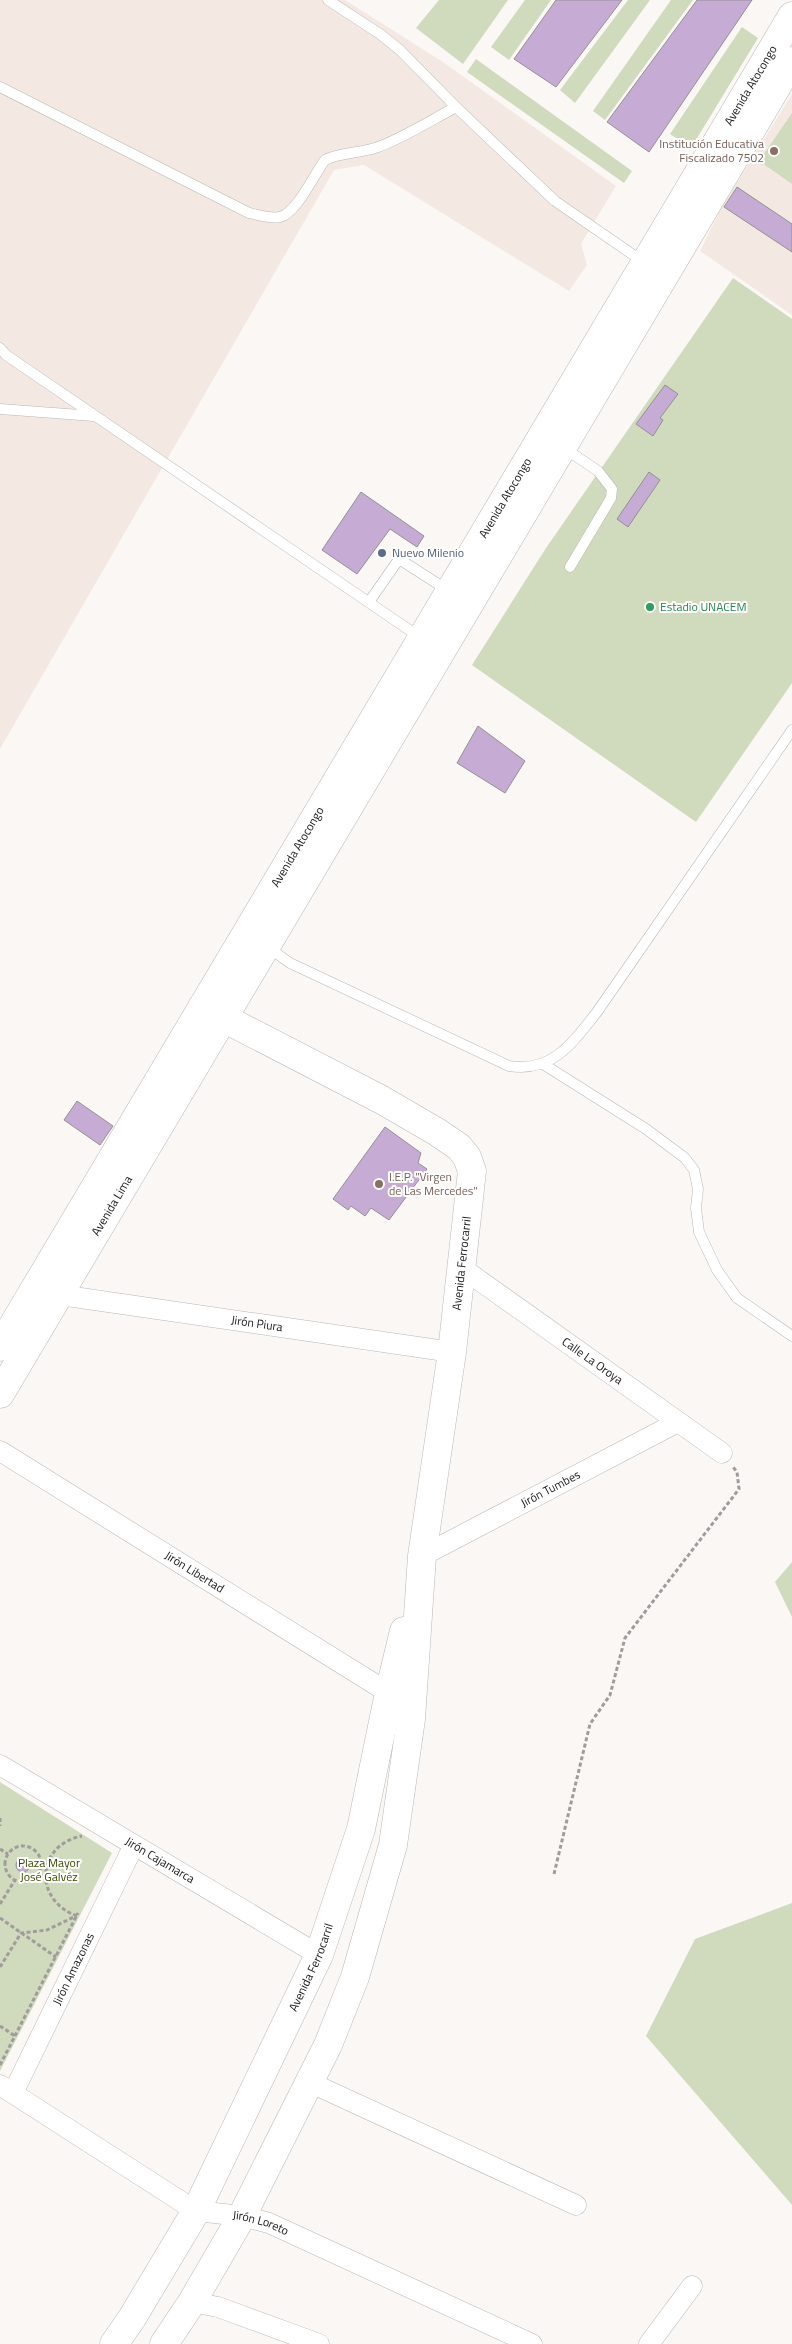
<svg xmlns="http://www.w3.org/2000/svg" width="792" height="2344" font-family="'Titillium Web',sans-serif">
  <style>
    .built { fill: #f4e9e2 }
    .green { fill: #d0dabd }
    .building { fill: #c6acd5; stroke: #929094 }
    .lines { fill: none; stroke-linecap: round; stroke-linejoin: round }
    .lane-casing { stroke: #bab7b4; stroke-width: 11 }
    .street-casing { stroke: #bab7b4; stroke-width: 21 }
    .secondary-casing { stroke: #bab7b4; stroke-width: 29 }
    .path { stroke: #9f9c9b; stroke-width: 3; stroke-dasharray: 4 2.5; stroke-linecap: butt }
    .lane { stroke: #fff; stroke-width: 10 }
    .street { stroke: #fff; stroke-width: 20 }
    .secondary { stroke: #fff; stroke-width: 28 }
    .education-dot { fill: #8d6e63; stroke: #fff; stroke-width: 2 }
    .service-dot { fill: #5c6f8a; stroke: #fff; stroke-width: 2 }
    .leisure-dot { fill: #2e9e5b; stroke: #fff; stroke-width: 2 }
    .labels { text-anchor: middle; stroke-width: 4; stroke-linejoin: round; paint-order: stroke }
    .street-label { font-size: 12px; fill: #181616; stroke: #fff }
    .education-label { font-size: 12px; fill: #785e54; stroke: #fff; text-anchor: end }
    .service-label { font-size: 12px; fill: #4e5e75; stroke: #fff; text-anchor: start }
    .leisure-label { font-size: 12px; fill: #27864d; stroke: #fff; text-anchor: start }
    .park-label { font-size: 12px; fill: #384700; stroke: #fff }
  </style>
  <rect width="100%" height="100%" fill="#fbf7f5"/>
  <path class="built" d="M0,0H345L443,62L616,186L581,244L587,265L569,291L364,165L334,170L0,749Z
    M792,94V315L700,251L721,208Z"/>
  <path class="green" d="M439,0H508L463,64L416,28Z
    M525,0H551L509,60L491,47Z
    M628,0H650L575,103L560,90Z
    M671,0H693L605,120L593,111Z
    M742,27L758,38L691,148L670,134Z
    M476,59L632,171L624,183L467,72Z
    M792,113V184L759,161Z
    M733,278L792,319V683L696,822L472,665L546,548Z
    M792,1562V1617L775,1582Z
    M0,1782L112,1853L0,2071Z
    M792,1903V2205L646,2036L695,1939Z"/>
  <path class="building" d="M556,0H622L556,87L514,59Z
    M697,0H752L649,152L607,122Z
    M737,187L792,224V252L724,207Z
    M665,385L678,394L660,418L663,420L653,436L636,424Z
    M649,472L660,480L628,527L617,519Z
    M361,492L424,536L417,547L390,529L357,574L322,550Z
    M478,726L525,761L505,793L457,763Z
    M77,1101L113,1126L100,1145L64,1120Z
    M385,1127L421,1153L418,1163L427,1169L389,1220L371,1208L365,1216L351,1206L348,1210L333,1199Z
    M16 1865a7 7 0 1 1 14 0a7 7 0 1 1-14 0Z"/>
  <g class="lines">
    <defs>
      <path id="lane" d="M328,0L380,34L400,50L456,107L555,201L645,263
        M0,87L249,213C259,215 270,219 280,217C296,214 315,173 325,160C338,153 360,153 375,148C398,141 433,119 456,107
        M0,348L6,355L421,638
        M0,409L94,416
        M564,448L598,471L612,489L611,498L570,567
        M369,602L399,559L449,591
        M266,946L290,963L509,1066C553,1073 573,1042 597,1012L792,730
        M543,1064L646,1129L685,1158L694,1170L698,1189L696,1208L699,1232L717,1270L737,1298L792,1336"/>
      <g id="street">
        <path id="s1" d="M462,1268L722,1453"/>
        <path id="s2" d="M60,1295L452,1352"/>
        <path id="s3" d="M0,1451L389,1693"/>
        <path id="s4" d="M422,1556L678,1422"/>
        <path id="s5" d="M0,1765L319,1955"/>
        <path d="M309,2082L576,2205"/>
        <path id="s6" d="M0,2085L196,2211L242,2216L269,2223L532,2344"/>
        <path id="s7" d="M13,2093L134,1845"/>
        <path d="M192,2302L218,2307L319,2344"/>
        <path d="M649,2344L692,2286"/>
      </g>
      <g id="secondary">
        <path id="s8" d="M0,1347L792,16"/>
        <path id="s9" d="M0,1394L792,61"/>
        <path id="s10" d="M114,2344L132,2318L196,2211L319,1955L361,1829L389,1693L404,1631"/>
        <path id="s11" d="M164,2344L192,2302L242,2216L328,2045L355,1977L393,1845L411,1719L422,1556L452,1352L472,1171L467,1157L459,1147L437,1132L382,1100L202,1007"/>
      </g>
    </defs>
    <use href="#lane" class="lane-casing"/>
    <use href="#street" class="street-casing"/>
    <use href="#secondary" class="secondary-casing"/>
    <path class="path" d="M0,1818V1826
      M5 1864a18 18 0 1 1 36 0a18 18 0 1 1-36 0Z
      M0,1849L8,1854
      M554,1874L590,1724L610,1695L625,1638L739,1489L737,1472L733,1467
      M0,1904L15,1880
      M77,1916C33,1900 36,1845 82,1836
      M0,1918L56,1957
      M0,1967L21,1933L47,1930L76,1916
      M0,2026L15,2036
      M0,2065L78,1913"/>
    <use href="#lane" class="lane"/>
    <use href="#street" class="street"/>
    <use href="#secondary" class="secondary"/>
  </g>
  <g class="education-dot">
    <circle cx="774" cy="151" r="5"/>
    <circle cx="379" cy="1184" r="5"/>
  </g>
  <circle class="service-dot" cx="382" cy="553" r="5"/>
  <circle class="leisure-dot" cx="650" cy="607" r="5"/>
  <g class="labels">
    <g class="street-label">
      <text dy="4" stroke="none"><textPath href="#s8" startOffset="1468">Avenida Atocongo</textPath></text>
      <text dy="4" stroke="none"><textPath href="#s8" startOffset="988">Avenida Atocongo</textPath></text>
      <text dy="4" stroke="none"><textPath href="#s8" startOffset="582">Avenida Atocongo</textPath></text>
      <text dy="4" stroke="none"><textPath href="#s9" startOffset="219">Avenida Lima</textPath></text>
      <text dy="4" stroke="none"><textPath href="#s11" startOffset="1138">Avenida Ferrocarril</textPath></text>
      <text dy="4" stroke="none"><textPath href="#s2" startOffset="199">Jirón Piura</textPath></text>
      <text dy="4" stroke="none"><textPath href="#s1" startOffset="160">Calle La Oroya</textPath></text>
      <text dy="4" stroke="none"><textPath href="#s4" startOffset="145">Jirón Tumbes</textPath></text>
      <text dy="4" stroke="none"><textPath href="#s3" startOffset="229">Jirón Libertad</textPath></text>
      <text dy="4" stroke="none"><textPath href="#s5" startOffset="186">Jirón Cajamarca</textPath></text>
      <text dy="4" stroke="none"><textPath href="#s10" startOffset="426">Avenida Ferrocarril</textPath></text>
      <text dy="4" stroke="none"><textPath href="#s7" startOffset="138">Jirón Amazonas</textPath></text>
      <text dy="4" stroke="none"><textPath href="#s6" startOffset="299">Jirón Loreto</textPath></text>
    </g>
    <g class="education-label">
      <text x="764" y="148">Institución Educativa<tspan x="764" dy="14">Fiscalizado 7502</tspan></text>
      <text x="389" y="1181" text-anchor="start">I.E.P. "Virgen<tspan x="389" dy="14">de Las Mercedes"</tspan></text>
    </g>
    <g class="service-label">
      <text x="392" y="557">Nuevo Milenio</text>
    </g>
    <g class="leisure-label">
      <text x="660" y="611">Estadio UNACEM</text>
    </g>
    <g class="park-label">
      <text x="49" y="1867">Plaza Mayor<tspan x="49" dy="14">José Galvéz</tspan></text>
    </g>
  </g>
</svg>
